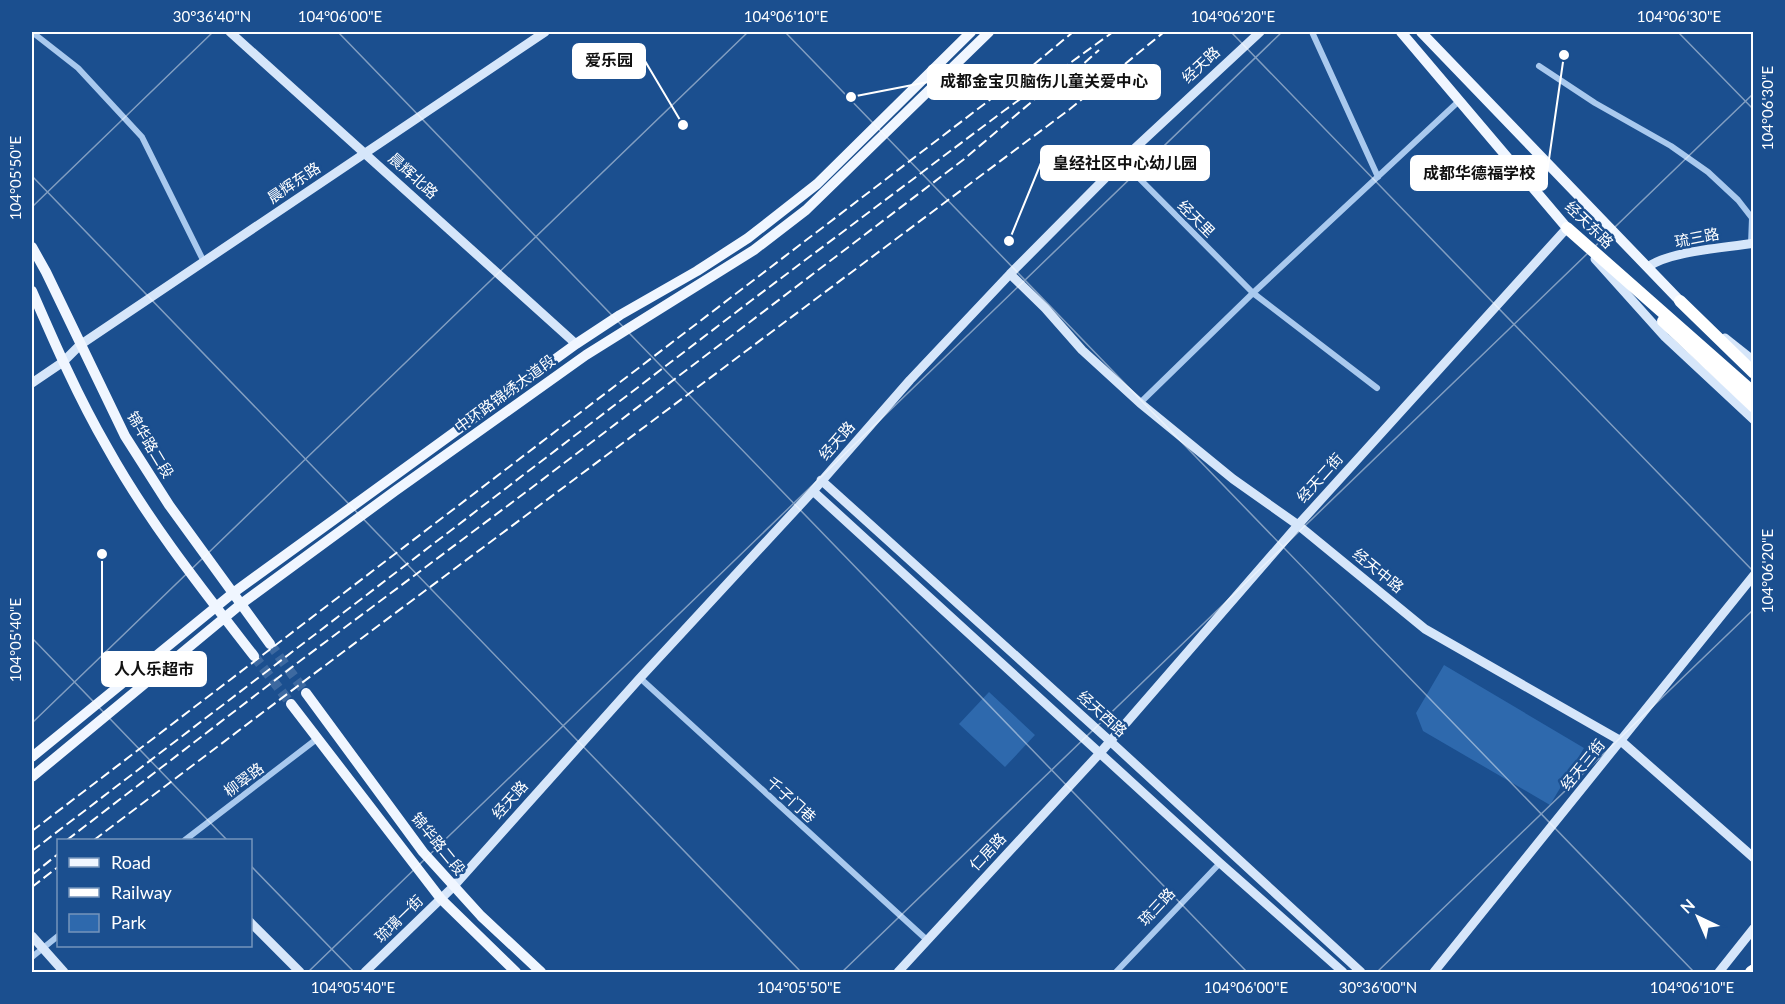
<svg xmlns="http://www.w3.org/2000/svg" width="1785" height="1004" font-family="Lato,'Noto Sans SC',sans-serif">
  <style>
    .green { fill: #2e69ad }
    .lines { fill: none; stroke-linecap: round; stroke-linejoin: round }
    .primary-tunnel { stroke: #3d69a0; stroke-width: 10; stroke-dasharray: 10 5; stroke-linecap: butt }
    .street { stroke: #a9c9ee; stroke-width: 6 }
    .secondary { stroke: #d6e6fa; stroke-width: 9 }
    .primary { stroke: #f0f6ff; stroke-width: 10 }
    .highway { stroke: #fff; stroke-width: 12 }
    .rail { stroke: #fff; stroke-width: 2; stroke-dasharray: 10 4.5; stroke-linecap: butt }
    .ticks { fill: none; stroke: #fff; stroke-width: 1.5; stroke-opacity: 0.45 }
    .labels { text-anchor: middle; stroke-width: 5; stroke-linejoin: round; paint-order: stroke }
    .street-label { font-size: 15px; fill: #fff; stroke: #1b4f8f }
    .leader { fill: none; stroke: #fff; stroke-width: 2 }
    .callout-dot { fill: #fff; stroke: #1b4f8f; stroke-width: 2 }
    .callout { fill: #fff; stroke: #fff; stroke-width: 2 }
    .callout-label { font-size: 16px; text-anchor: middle; font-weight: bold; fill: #111 }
    .neatline { fill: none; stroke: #fff; stroke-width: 2 }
    .ticks-label { font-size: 15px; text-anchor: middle; fill: #fff }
  </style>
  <rect width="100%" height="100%" fill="#1b4f8f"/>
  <path class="green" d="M1444,665L1584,748L1550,805L1423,731L1416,713Z
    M989,692L1035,735L1005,767L959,724Z"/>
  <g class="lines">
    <path class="primary-tunnel" d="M270,644L306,693
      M254,656L291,704"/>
    <path class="street" d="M32,32L78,68L142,137L204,262
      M1312,32L1378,177
      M1539,66L1595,103L1671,146L1708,172L1738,200L1752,218L1751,244
      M1122,161L1253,293L1377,388
      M1140,403L1253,293L1459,101
      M640,678L927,940
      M185,840L318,738
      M32,957L58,936
      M1116,972L1220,863"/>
    <path class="secondary" d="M230,32L576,344
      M1595,259L1665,337L1754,420
      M1648,267C1669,251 1726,248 1754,243
      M1010,274L1045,308L1082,350L1140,403L1233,479L1298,525L1425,629L1621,741L1754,858
      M1725,338L1754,361
      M32,383L63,362L80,345L545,32
      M821,480L1111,742L1361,972
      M813,491L1220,863L1343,972
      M250,922L300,972
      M32,936L64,972
      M365,972L453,887L640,678L813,491L910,380L1010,274L1134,149L1260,32
      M898,972L1100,753L1298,525L1567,228L1570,231
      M1434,972L1754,575
      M1719,972L1754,928"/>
    <path class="primary" d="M1401,32L1567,228
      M1421,32L1680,301
      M32,247L46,272L125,436L169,505L270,644
      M32,291C55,344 78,397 107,447C148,521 202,589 254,656
      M306,693L423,852L481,916L541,972
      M291,704L441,899L516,972
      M32,757L233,593L576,344L620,315L697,271L748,238L817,184L971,32
      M32,777L241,604L395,491L586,355L754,250L806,210L989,32"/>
    <path class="highway" d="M1567,228L1754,393
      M1680,301L1754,373
      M1663,321L1754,407
      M1751,972L1754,970"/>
    <path class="rail" d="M1052,92L1099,50
      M32,831L1008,86L1073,32
      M67,840L300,661L530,489L963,160L1055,82
      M94,840L311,676L1070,109L1164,32
      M32,851L752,300L1005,110L1113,32
      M32,875L58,854
      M32,887L58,867"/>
  </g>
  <path class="ticks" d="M338,32L1247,972M785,32L1694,972M1231,32L1754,572M1678,32L1754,110M32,176L801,972M32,207L213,32M32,638L227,840M32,723L748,32M250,865L354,972M308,972L1282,32M842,972L1754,93M1377,972L1754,609"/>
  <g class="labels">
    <g class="street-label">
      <text transform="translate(1201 65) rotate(-43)" y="5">经天路</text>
      <text transform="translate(413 176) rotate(42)" y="5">晨辉北路</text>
      <text transform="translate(294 183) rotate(-34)" y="5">晨辉东路</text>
      <text transform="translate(1196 219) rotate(45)" y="5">经天里</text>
      <text transform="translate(1589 225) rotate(44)" y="5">经天东路</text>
      <text transform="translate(1697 238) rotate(-11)" y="5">琉三路</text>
      <text transform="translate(505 394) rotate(-36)" y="5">中环路锦绣大道段</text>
      <text transform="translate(837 441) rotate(-49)" y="5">经天路</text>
      <text transform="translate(150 445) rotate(59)" y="5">锦华路二段</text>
      <text transform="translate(1320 478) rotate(-48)" y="5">经天二街</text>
      <text transform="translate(1378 571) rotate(39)" y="5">经天中路</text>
      <text transform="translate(1102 714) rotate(42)" y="5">经天西路</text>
      <text transform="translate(1583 765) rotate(-51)" y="5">经天三街</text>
      <text transform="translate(244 780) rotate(-37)" y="5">柳翠路</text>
      <text transform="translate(510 800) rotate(-48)" y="5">经天路</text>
      <text transform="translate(791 800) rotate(42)" y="5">千子门巷</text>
      <text transform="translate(438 844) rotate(51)" y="5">锦华路二段</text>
      <text transform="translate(988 852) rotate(-47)" y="5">仁居路</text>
      <text transform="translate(1157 907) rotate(-47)" y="5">琉三路</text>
      <text transform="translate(399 919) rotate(-44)" y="5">琉璃一街</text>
    </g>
  </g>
  <path class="leader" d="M683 125L645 61M851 97L928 82M1009 241L1041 163M1564 55L1547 173M102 554L102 669"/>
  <g class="callout-dot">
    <circle cx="683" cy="125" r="6"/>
    <circle cx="851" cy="97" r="6"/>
    <circle cx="1009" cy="241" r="6"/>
    <circle cx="1564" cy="55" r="6"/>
    <circle cx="102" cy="554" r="6"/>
  </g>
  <g class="callout">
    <rect x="573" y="44" width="72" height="34" rx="6"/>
    <rect x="928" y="65" width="232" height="34" rx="6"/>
    <rect x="1041" y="146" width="168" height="34" rx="6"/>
    <rect x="1411" y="156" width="136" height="34" rx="6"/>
    <rect x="102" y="652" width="104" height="34" rx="6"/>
  </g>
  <g class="callout-label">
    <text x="609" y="66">爱乐园</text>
    <text x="1044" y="87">成都金宝贝脑伤儿童关爱中心</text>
    <text x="1125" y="169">皇经社区中心幼儿园</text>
    <text x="1479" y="179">成都华德福学校</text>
    <text x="154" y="675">人人乐超市</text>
  </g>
  <rect width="1785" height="1004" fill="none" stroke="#1b4f8f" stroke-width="66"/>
  <rect x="57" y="839" width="195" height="108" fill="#1b4f8f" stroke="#7695bc" stroke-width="1.5"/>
  <rect x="69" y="858" width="30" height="9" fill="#f0f6ff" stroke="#7695bc" stroke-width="1.5"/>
  <text x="111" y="869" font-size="18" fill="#ffffff">Road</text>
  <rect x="69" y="888" width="30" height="9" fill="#ffffff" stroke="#7695bc" stroke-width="1.5"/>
  <text x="111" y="899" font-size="18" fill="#ffffff">Railway</text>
  <rect x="69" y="914" width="30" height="18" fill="#2e69ad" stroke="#7695bc" stroke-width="1.5"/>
  <text x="111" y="929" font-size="18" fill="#ffffff">Park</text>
  <g transform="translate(1698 917) rotate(316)" stroke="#1b4f8f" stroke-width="4.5" paint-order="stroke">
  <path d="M0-4.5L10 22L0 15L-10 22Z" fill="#ffffff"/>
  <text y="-9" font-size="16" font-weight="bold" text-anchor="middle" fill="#ffffff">N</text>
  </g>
  <rect x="33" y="33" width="1719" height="938" class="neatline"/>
  <g class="ticks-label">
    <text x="212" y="22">30°36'40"N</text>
    <text x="340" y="22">104°06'00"E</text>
    <text x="786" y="22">104°06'10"E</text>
    <text x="1233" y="22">104°06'20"E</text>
    <text x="1679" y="22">104°06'30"E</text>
    <text transform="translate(1768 108) rotate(-90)" y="5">104°06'30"E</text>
    <text transform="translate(16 178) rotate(-90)" y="5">104°05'50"E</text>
    <text transform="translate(1768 571) rotate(-90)" y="5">104°06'20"E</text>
    <text transform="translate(16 640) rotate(-90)" y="5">104°05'40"E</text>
    <text x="353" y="993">104°05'40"E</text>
    <text x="799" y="993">104°05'50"E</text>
    <text x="1246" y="993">104°06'00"E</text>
    <text x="1378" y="993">30°36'00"N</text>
    <text x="1692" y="993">104°06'10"E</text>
  </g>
</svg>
